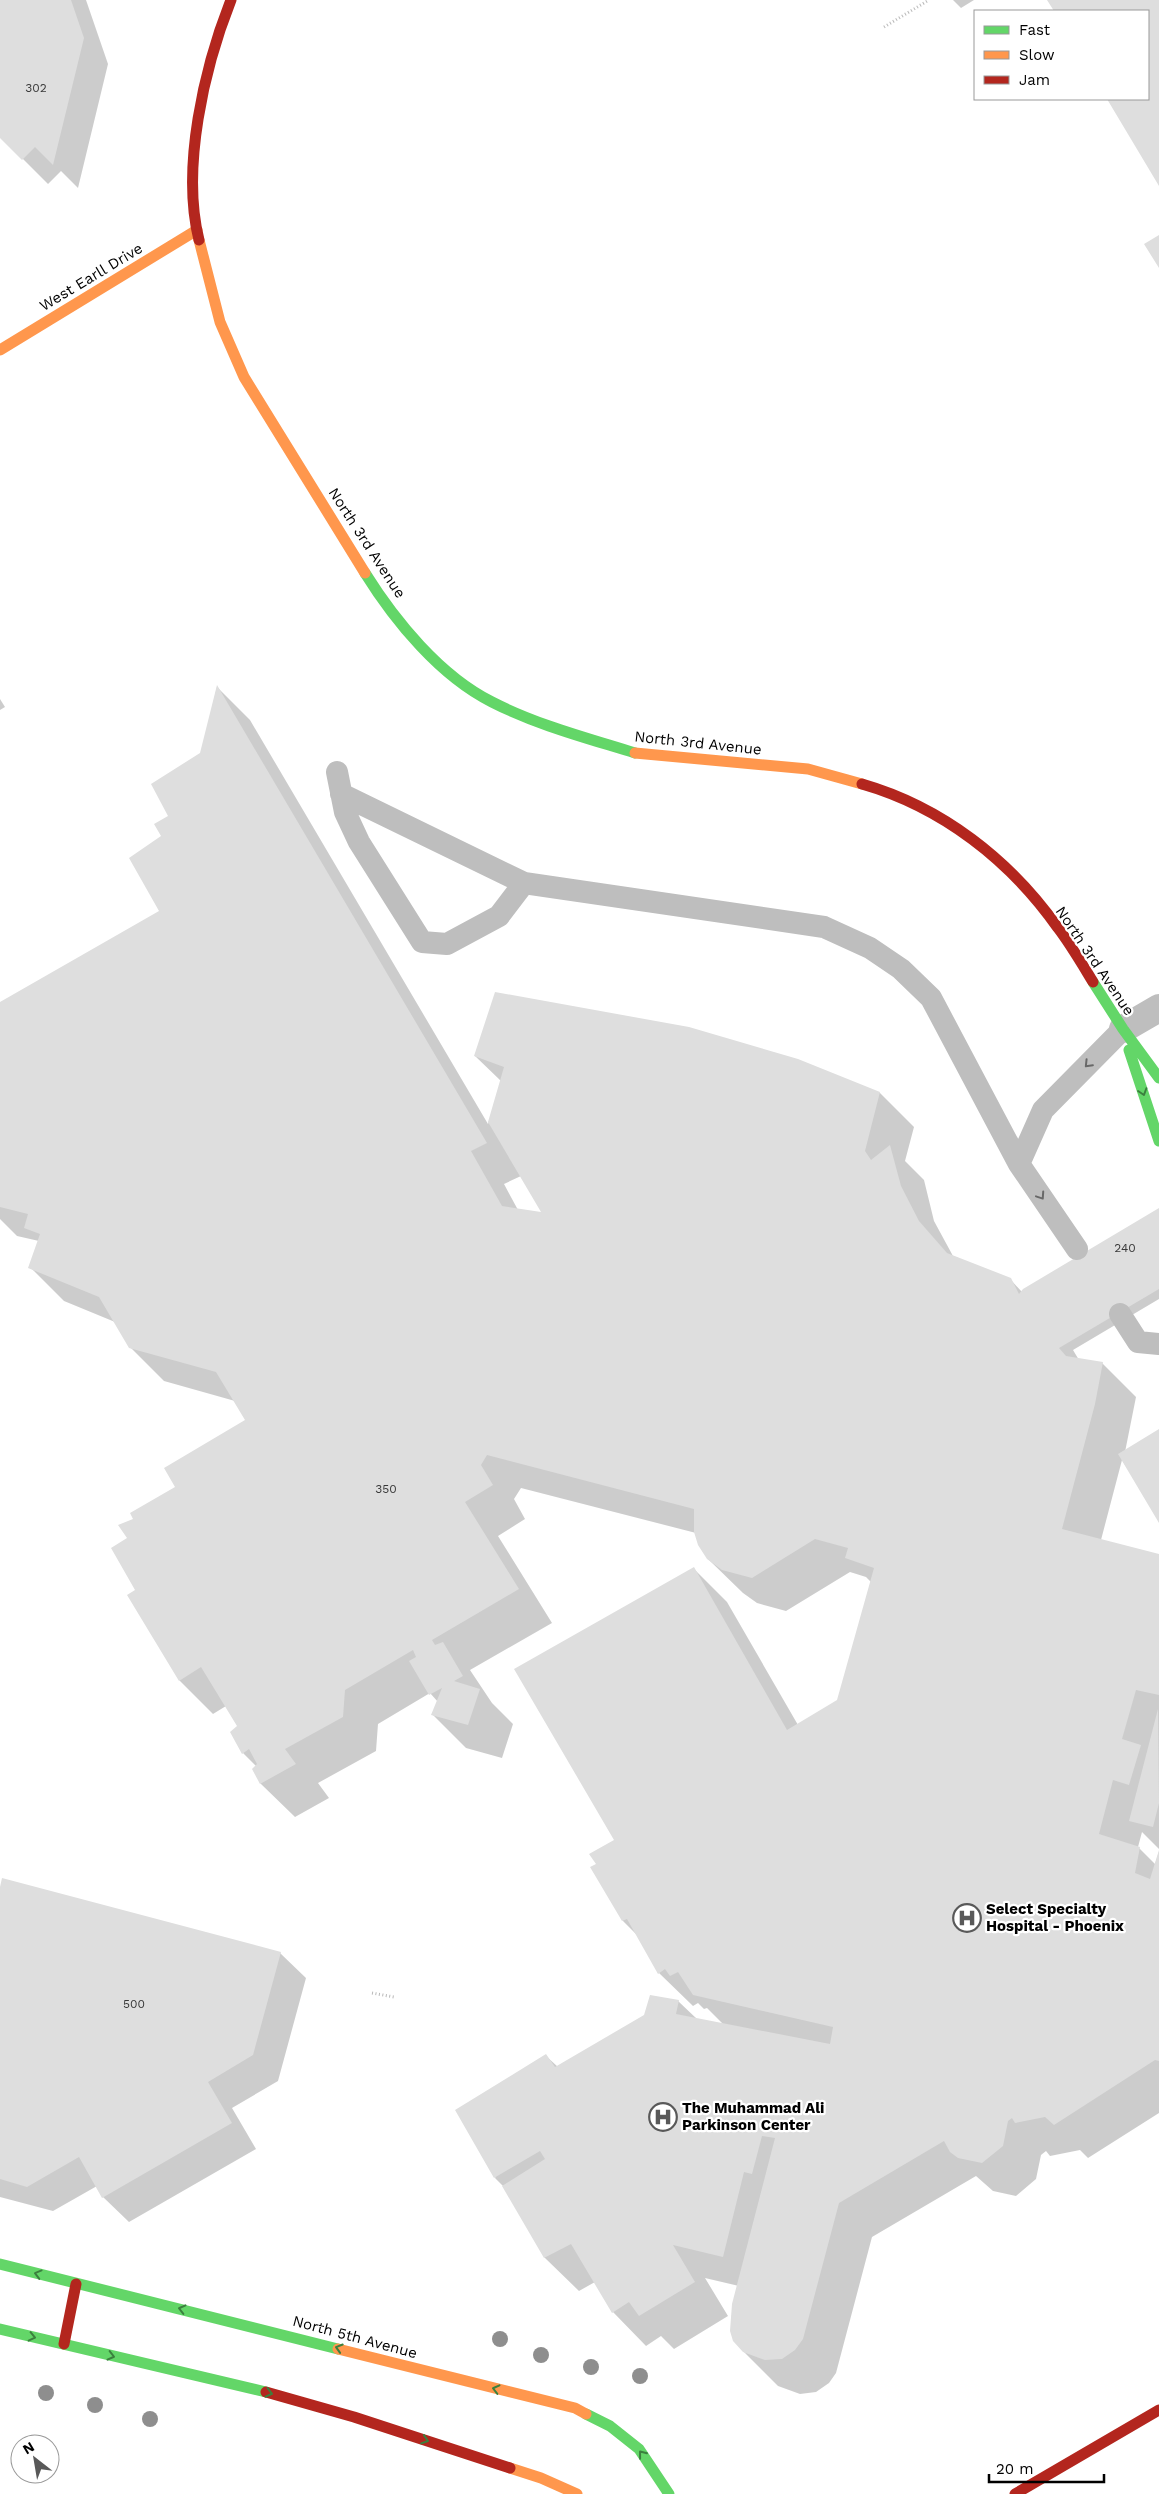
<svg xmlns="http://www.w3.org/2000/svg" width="1159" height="2494" font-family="'Work Sans',sans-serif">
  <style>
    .shadow { fill: #0003; fill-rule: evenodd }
    .building { fill: #dedede }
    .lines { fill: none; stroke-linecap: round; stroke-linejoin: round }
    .path { stroke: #b9b9b9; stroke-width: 3; stroke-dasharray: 1 2.5; stroke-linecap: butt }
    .lane { stroke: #bebebe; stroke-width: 22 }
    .street { stroke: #bebebe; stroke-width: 28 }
    .fast { stroke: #63d668; stroke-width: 11 }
    .slow { stroke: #ff974d; stroke-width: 11 }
    .jam { stroke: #b3261e; stroke-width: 11 }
    .tree { fill: #8e8e8e }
    .oneway { stroke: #686868 }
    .oneway2 { stroke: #3b803e }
    .labels { text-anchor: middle; stroke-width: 4.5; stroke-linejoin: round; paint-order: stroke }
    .number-label { font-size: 12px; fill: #383838 }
    .street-label { font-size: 15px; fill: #000; stroke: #fff }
    .poi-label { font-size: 15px; font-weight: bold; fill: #000; stroke: #fff; text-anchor: start }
  </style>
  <rect width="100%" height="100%" fill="#fff"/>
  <path class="shadow" d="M0,0H86L108,64L78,188L61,171L48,184L0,136Z
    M953,0H974L961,8Z
    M1049,0H1159V184L1108,99H1148V11H1056Z
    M217,687L250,720L488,1124L501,1081L475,1056L798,1060L880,1093L914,1127L905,1161L924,1180L934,1221L953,1256L1010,1279L1022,1292L1159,1209V1299L1073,1350L1079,1360L1102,1363L1136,1397L1125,1452L1159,1431V1520L1122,1460L1101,1540L1159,1555V1849L1142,1832L1138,1847L1155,1864L1159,1852V2113L1088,2158L1080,2150L1050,2156L1046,2151L1041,2155L1036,2179L1016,2196L993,2191L976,2176L872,2237L836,2373L829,2383L816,2392L800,2394L778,2386L744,2352L731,2330V2319L739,2286L705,2278L728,2316L674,2349L661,2336L646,2346L613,2312L595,2282L579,2291L545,2258L504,2187L495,2178L546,2056L558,2067L678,2001L697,2019L724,2025L707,2008L704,2009L698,2003L693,2006L659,1973L638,1936L623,1921L598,1865L615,1840L693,1568L727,1602L798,1725L838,1701L871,1582L866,1577L850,1572L786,1611L757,1603L743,1593L708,1559L696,1533L521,1488L514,1499L525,1519L498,1536L552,1623L470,1670L492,1703L513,1724L502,1758L466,1748L433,1715L438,1702L430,1693L378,1724L376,1751L318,1783L329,1798L295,1817L261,1784L253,1770L256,1766L243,1753L231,1732L239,1727L226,1706L213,1714L180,1681L129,1595L137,1590L128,1538L134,1519L177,1488L247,1420L235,1401L164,1381L130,1347L115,1322L64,1301L30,1267L39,1241L17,1236L0,1219V1004L161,912L163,836L170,816L201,754ZM521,1176L543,1214L518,1210L504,1184Z
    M0,699L5,707L0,710Z
    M0,1892L280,1953L306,1978L278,2081L232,2108L256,2149L129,2222L103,2197L97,2186L53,2211L0,2197Z"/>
  <path class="building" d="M0,0H71L84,38L53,165L35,147L22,160L0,138Z
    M1047,0H1159V186L1107,99H1148V11H1054Z
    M1159,235V268L1144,244Z
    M217,685L487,1143L471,1151L502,1206L541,1212L488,1122L504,1067L474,1056L495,992L689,1027L798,1059L880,1092L865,1151L871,1160L890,1145L901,1186L919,1221L947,1253L1011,1278L1019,1294L1023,1289L1159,1208V1289L1059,1348L1066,1356L1103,1362L1095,1404L1062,1529L1159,1554V1695L1136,1690L1122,1739L1141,1745L1129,1785L1113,1780L1099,1834L1140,1847L1135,1873L1150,1879L1159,1850V2061L1155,2060L1054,2125L1045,2117L1015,2123L1012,2118L1008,2121L1003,2146L982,2163L958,2158L950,2152L944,2141L839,2203L803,2339L795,2350L782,2359L765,2360L743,2352L733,2341L730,2331L732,2304L775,2138L762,2136L752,2174L744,2172L723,2257L673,2245L695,2282L639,2316L629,2302L612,2313L571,2244L544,2258L502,2186L545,2159L540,2151L494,2178L455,2110L546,2054L555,2067L644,2015L650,1995L679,2000L676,2014L830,2044L833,2027L693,1995L678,1972L670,1976L665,1969L658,1974L627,1919L622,1921L590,1867L596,1864L589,1854L614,1840L514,1669L694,1567L787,1730L837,1700L874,1568L845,1558L848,1548L815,1539L752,1578L722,1570L707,1559L698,1545L694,1532V1509L487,1455L481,1465L493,1485L465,1502L519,1589L432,1640L435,1645L443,1642L463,1676L454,1681L480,1689L468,1725L431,1715L442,1688L429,1695L409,1661L416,1657L413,1650L345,1690L343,1717L285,1749L296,1764L260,1784L252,1769L257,1764L249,1749L242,1754L230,1732L237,1726L201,1667L179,1681L127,1595L135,1590L111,1548L127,1538L118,1525L133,1519L130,1513L175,1487L164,1468L245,1420L216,1372L129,1348L99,1297L28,1268L40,1234L24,1228L28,1214L0,1207V1002L159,911L129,858L161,836L154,824L168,816L151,784L200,753Z
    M1159,1429V1523L1118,1454Z
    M1158,1709L1159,1803L1153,1827L1129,1821Z
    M2,1878L281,1952L253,2055L208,2082L232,2123L102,2198L79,2157L27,2187L0,2179V1887Z"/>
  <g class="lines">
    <path class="path" d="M884,27L929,0
      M372,1993L394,1997"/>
    <path class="lane" d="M337,772L345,812L359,842L422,942L447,944L499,916L524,883
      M341,794L524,883L824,927L870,948L901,969L931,998L1019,1164
      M1077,1249L1019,1164L1043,1110L1123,1029
      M1120,1314L1138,1342L1159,1344"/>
    <path class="street" d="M1123,1029L1159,1008"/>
    <path class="fast" d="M365,573C395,621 440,676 492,702C537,725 587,738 635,753
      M1093,982L1123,1029L1159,1078
      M1129,1050L1159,1141
      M0,2264L338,2349
      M0,2329L266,2392
      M586,2414L610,2426L639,2449L669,2494"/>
    <path class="slow" d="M199,240L220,322L244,377L365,573
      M0,350L197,230
      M635,753L808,769L862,784
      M338,2349L575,2408L586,2414
      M510,2468L541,2478L577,2494"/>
    <path class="jam" d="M199,240C181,168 204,68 231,0
      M862,784C942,807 1010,860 1058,928C1071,945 1082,964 1093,982
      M64,2344L76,2284
      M266,2392L354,2417L510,2468
      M1015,2494L1159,2410"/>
  </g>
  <g class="tree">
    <circle cx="500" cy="2339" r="8"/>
    <circle cx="541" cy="2355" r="8"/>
    <circle cx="591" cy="2367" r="8"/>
    <circle cx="640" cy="2376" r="8"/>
    <circle cx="46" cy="2393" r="8"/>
    <circle cx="95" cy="2405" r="8"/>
    <circle cx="150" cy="2419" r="8"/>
  </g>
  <defs><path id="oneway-chevron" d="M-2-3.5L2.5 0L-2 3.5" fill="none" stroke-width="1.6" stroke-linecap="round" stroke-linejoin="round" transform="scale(1.25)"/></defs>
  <g class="oneway">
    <use href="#oneway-chevron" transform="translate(1088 1064) rotate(134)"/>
    <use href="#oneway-chevron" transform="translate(1041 1196) rotate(56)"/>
  </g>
  <g class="oneway2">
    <use href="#oneway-chevron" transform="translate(1143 1092) rotate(72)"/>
    <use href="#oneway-chevron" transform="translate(38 2274) rotate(-165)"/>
    <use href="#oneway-chevron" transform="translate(182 2309) rotate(-166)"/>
    <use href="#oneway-chevron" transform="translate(32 2337) rotate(13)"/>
    <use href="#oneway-chevron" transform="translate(339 2348) rotate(-163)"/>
    <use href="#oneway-chevron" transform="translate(111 2356) rotate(14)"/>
    <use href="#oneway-chevron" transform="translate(496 2389) rotate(-166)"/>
    <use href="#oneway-chevron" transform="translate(269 2393) rotate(14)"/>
    <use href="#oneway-chevron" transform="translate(425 2440) rotate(18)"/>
    <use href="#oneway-chevron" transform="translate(642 2454) rotate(-128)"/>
  </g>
  <defs>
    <symbol id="hospital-ring" viewBox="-11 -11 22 22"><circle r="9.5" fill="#fff" stroke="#595959" stroke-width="1.5"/><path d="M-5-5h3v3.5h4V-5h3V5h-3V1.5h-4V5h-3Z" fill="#595959"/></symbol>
  </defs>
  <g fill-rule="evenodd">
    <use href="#hospital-ring" x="951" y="1902" width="32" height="32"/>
    <use href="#hospital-ring" x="647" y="2101" width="32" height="32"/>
  </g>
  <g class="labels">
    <g class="number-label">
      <text x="36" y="92">302</text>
      <text x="1125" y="1252">240</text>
      <text x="386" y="1493">350</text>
      <text x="134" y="2008">500</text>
    </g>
    <g class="street-label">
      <text transform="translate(91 277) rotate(-31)" y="5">West Earll Drive</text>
      <text transform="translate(367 543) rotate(57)" y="5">North 3rd Avenue</text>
      <text transform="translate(698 743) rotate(6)" y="5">North 3rd Avenue</text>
      <text transform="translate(1095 961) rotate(56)" y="5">North 3rd Avenue</text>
      <text transform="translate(355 2337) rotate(15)" y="5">North 5th Avenue</text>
    </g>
    <g class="poi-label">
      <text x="986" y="1914">Select Specialty<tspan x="986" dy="17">Hospital - Phoenix</tspan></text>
      <text x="682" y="2113">The Muhammad Ali<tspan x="682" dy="17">Parkinson Center</tspan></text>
    </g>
  </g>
  <rect x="974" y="10" width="175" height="90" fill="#ffffff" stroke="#999999"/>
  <rect x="984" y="26" width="25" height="8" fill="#63d668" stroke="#999999"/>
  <text x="1019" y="35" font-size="15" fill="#000000">Fast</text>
  <rect x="984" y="51" width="25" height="8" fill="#ff974d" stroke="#999999"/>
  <text x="1019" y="60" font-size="15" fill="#000000">Slow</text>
  <rect x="984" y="76" width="25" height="8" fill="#b3261e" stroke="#999999"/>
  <text x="1019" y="85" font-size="15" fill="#000000">Jam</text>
  <g transform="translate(35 2459) rotate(329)"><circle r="24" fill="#ffffff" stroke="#999999"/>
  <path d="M0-4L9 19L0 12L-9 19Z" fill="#595959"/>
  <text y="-8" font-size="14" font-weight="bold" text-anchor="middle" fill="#000000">N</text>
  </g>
  <path d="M989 2474v8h115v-8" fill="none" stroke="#000000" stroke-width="2.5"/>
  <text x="996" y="2474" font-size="15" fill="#000000" stroke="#ffffff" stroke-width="4" paint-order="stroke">20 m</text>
</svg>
